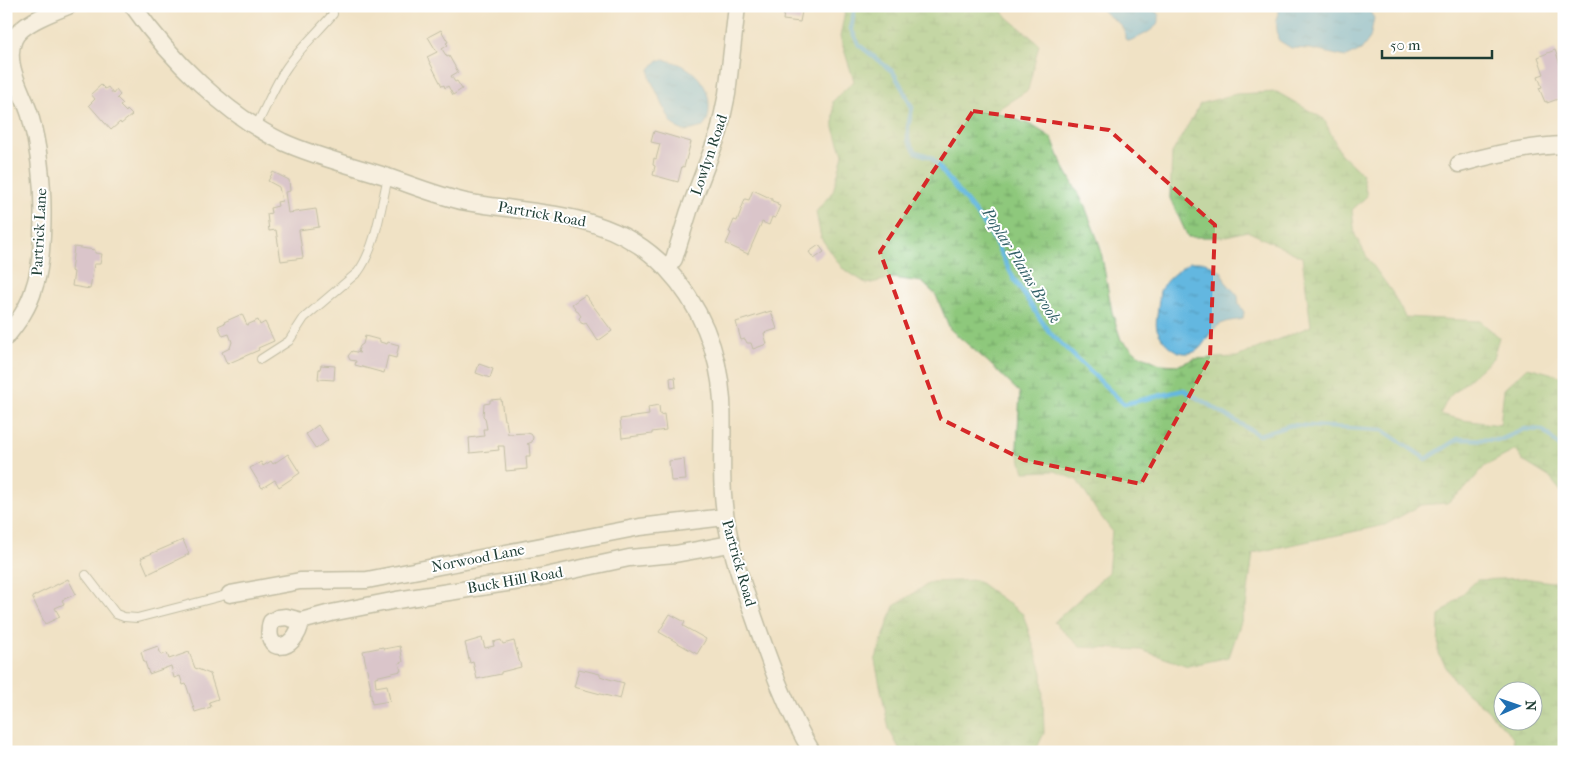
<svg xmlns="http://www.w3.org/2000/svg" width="1570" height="758" font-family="'IM FELL French Canon',serif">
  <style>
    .wetland { fill: url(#wetland-marsh); stroke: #568258; fill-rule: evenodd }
    .water { fill: url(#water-ripples); stroke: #427a8a }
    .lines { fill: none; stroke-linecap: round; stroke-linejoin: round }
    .stream { stroke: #64b7e0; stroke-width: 4.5 }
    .building { fill: #bea2d1 }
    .service-casing { stroke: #88907c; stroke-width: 10 }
    .minor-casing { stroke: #88907c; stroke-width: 19 }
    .service { stroke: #fff; stroke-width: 8 }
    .minor { stroke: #fff; stroke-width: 16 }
    .marked { fill: none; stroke: #d62828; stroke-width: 4; stroke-dasharray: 10 6; stroke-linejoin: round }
    .labels { text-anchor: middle; stroke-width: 4; stroke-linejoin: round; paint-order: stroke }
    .street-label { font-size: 15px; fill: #1f3d34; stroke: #fff }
    .water-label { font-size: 16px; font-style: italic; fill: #346268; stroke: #fff }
  </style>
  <defs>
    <pattern id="wetland-marsh" width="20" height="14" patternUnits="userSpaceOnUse" patternTransform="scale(1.25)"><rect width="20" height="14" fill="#8ec87c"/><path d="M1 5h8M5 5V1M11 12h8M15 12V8" fill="none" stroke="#73a466"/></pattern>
    <pattern id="water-ripples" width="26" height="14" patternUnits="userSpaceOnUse" patternTransform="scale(1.25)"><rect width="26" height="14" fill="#64b7e0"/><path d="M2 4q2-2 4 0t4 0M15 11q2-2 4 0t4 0" fill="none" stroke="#5296b6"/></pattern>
  </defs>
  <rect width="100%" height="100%" fill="#fff"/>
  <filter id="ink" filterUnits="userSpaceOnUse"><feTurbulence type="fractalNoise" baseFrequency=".02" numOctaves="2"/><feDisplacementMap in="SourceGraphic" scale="10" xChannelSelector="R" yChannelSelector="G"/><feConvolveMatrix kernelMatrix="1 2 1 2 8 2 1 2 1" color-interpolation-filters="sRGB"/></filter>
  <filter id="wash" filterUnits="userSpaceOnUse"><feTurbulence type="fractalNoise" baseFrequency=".0096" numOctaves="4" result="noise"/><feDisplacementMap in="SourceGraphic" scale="20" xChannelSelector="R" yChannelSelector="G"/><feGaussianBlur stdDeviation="1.12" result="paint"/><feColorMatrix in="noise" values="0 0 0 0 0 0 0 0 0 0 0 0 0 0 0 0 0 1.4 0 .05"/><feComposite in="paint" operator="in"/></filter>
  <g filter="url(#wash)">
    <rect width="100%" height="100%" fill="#f0e2c5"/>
    <path class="wetland" d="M846,6H998L1004,14L1039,44L1028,90L995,111L1033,126L1052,138L1062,164L1084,204L1100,246L1112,312L1121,340L1138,354L1160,364L1179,365L1194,359L1237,357L1311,326L1302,257L1247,231L1223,237H1188L1170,198L1172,153L1200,104L1235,94L1277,92L1324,119L1340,153L1362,174L1367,196L1352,210L1355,235L1367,257L1392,292L1405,317L1480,321L1499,337L1493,358L1449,397L1440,414L1463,420L1500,425L1504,389L1528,367L1564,377V495L1549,477L1523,461L1516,450L1485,466L1465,489L1447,503L1421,505L1385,525L1253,553L1246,607L1229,657L1188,666L1141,650L1080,647L1054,622L1108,573L1112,531L1096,510L1077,480L1055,471L1024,472L1017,448L1020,393L987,361L950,329L936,295L922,282L893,278L867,284L842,268L821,238L816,212L833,191L843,155L834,128L833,101L854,81L840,37Z
      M1524,578L1551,582L1564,580V752H1515L1513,737L1486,709L1456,683L1438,654L1439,616L1477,580ZM1532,690V720H1502V690Z
      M976,580L1023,614L1042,672L1044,733L1035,752H901L889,729L875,661L894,606L931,582Z"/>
    <path class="water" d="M1281,6H1366L1374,18L1370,38L1361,50L1346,57L1310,49L1291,48L1278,40L1276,19Z
      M1100,7L1112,11L1153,10L1159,14V23C1151,32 1140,37 1129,41L1125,39C1126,21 1109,21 1100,7Z
      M658,60C683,59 709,79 709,105C709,113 709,120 703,127L692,130L684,131L677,128L671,122L650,78V69Z
      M1190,262H1205L1222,272L1225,281L1238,296L1239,304L1244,312L1243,319C1236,321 1227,320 1221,324C1205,332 1205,353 1188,353C1174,354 1162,342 1157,329C1155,323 1158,313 1158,307C1159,302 1159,296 1160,291C1166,278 1179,270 1190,262Z"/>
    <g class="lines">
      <path class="stream" d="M855,6L851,29L859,45L893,72L904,91L912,108L908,127V140L916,152L931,157L989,230L1014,279L1049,332L1124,404L1184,390L1259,435L1291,425L1383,430L1426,459L1458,439L1500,440L1525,429L1543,430L1564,451"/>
    </g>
    <g id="blocks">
      <path class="building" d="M785,6H803L800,22L783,20Z
        M441,30L448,42L446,43L448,45L442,49L447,57L449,56L458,72L451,76L455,82L457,81L462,89L453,95L448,86L445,88L444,85L442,86L427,57L437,52L428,37Z
        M1555,50L1561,67L1564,66V99L1559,101L1558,99L1547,103V101L1545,102L1539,88L1542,87L1538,76L1544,74L1538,57Z
        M101,85L105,89L108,87L113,94L116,90L120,95L117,98L123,104L120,106L126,112L127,110L132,115L121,124L120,122L111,130L89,105L95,99L91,94Z
        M654,131L691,142L684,167L682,166L678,182L653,175L655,166L653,165L654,158L656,159L660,144L651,142Z
        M273,172L289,180L290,191L285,192L288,213L316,209L319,227L299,230L303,258L281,261L276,230L269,231L267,214L271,213L270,208L278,206L277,202L282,201L279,187L268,181Z
        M753,190L772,199V201L778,203L777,205L780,206L775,218L772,217L769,225L762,222L748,254L726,244L731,233L729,232L734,220L737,221L745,199L749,200Z
        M819,245L824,252L814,259L809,252Z
        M74,247L95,250V253L102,254L100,264H94L90,289L72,286L74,272L71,271Z
        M585,295L612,331L598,341L586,323L584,324L581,323L579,318L581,316L572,304Z
        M771,311L777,329L764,333L767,344L753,349L751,343H747L745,339L741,340L736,322Z
        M242,314L247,325L258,320L260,325L265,322L274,341L258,348L259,350L227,364L222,352L230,348L232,342L229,334L223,336L218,326L225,323L224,322Z
        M365,336L380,340V342L387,344L388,342L399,345L396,358L388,356L384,373L355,365L356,361L350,360L348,356L352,351L360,353L358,351L360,346L363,344Z
        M479,364L493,369L490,378L476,373Z
        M321,365L335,366L334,380L318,379L319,369H320Z
        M675,377L676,387L671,388L670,378Z
        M501,399L504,420H506L508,434L527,433L531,434L533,437L532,442L527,444H529L530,456H526L527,469L506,471L504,446H498L499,450L470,453L469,438L484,436L483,429H487L485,418L483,416L484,404L490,403V400Z
        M659,405L660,415L664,414L666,430L652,432V434L622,438L620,419L649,415L648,407Z
        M318,425L328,440L316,449L306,434Z
        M288,454L300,473L279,487L275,480L262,488L250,468L261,462L263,466L271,461L273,464Z
        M684,459L686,480L671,481L669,461Z
        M183,540L189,554L148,574L141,558Z
        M68,579L76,594L62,600L64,604L55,608L60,617L45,624L32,597Z
        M670,614L685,622L683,626L706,639L697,654L659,632Z
        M482,638L485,648L494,646L493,642L501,640L503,644L514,641L521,667L501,672V674L477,679L473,662L470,663L465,643Z
        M158,646L161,655L167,653L169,659L189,652L195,668L210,674L218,699L209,702L211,707L195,712L186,684L183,685L180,676L174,678L171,666L149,674L145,662H144L141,652Z
        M400,646L403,662L399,663L401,671L375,677L376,687L387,685L390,701L372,704L370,688H371L363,651L383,647L384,649Z
        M579,669L600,674V676L609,679L624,683L620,699L574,687Z"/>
    </g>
  </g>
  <g filter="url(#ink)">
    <use href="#blocks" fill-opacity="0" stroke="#88907c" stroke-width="1"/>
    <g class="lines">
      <defs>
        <path id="service" d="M256,126C266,108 275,84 287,67C300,48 318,32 333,14L332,6
          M261,359L289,341L304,318L358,272C376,248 381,206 388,177
          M86,575L116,614L124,617L137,618L230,594"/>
        <path id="minor" d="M133,6C170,59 225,114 283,142C316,157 351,165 385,176C412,185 438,196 466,202C537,215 611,210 666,268C700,304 719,351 722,400C724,440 719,480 726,519C731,553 743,585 754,617C770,663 786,709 812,752
          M1459,164C1494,154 1528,146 1564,145
          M667,268L674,259L689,211L719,132L727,94L737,6
          M6,337C18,322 29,307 34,288C40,271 41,253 42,235C44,194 41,155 30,115C23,92 3,64 14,39C21,23 53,12 68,6
          M230,594L300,581L367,580L640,527L725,517
          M301,621C296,653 262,655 271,622L278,618L286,617L301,621L331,613L397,600L527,580L629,558L675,554L730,544"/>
      </defs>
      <use href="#service" class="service-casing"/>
      <use href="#minor" class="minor-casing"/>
      <use href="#service" class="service"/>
      <use href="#minor" class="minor"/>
    </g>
  </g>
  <path d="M0 0H1570V758H0ZM973,111L1109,130L1215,225L1210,358L1141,484L1024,460L941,419L880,252Z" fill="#f0e2c5" fill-opacity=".55" fill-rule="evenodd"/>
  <path class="marked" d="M973,111L1109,130L1215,225L1210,358L1141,484L1024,460L941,419L880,252Z"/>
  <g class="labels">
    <g class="street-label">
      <text transform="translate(709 155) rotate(-71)" y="5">Lowlyn Road</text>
      <text transform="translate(542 214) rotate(10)" y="5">Partrick Road</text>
      <text transform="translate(39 232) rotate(-87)" y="5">Partrick Lane</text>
      <text transform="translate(478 558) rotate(-11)" y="5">Norwood Lane</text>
      <text transform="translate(739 563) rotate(74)" y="5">Partrick Road</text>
      <text transform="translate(515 580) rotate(-10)" y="5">Buck Hill Road</text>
    </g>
    <g class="water-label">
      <text transform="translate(1022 265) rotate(58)" y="6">Poplar Plains Brook</text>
    </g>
  </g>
  <rect width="1570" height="758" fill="none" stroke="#fff" stroke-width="25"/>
  <g transform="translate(1518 706) rotate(88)"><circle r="24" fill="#ffffff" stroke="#a5b1ae"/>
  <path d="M0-4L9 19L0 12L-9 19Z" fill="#1f6fb2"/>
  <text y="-8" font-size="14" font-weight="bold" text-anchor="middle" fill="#1f3d34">N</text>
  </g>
  <path d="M1382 50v8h110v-8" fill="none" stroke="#1f3d34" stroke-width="2.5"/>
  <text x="1390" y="50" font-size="15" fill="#1f3d34" stroke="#ffffff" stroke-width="4" paint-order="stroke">50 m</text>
</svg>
